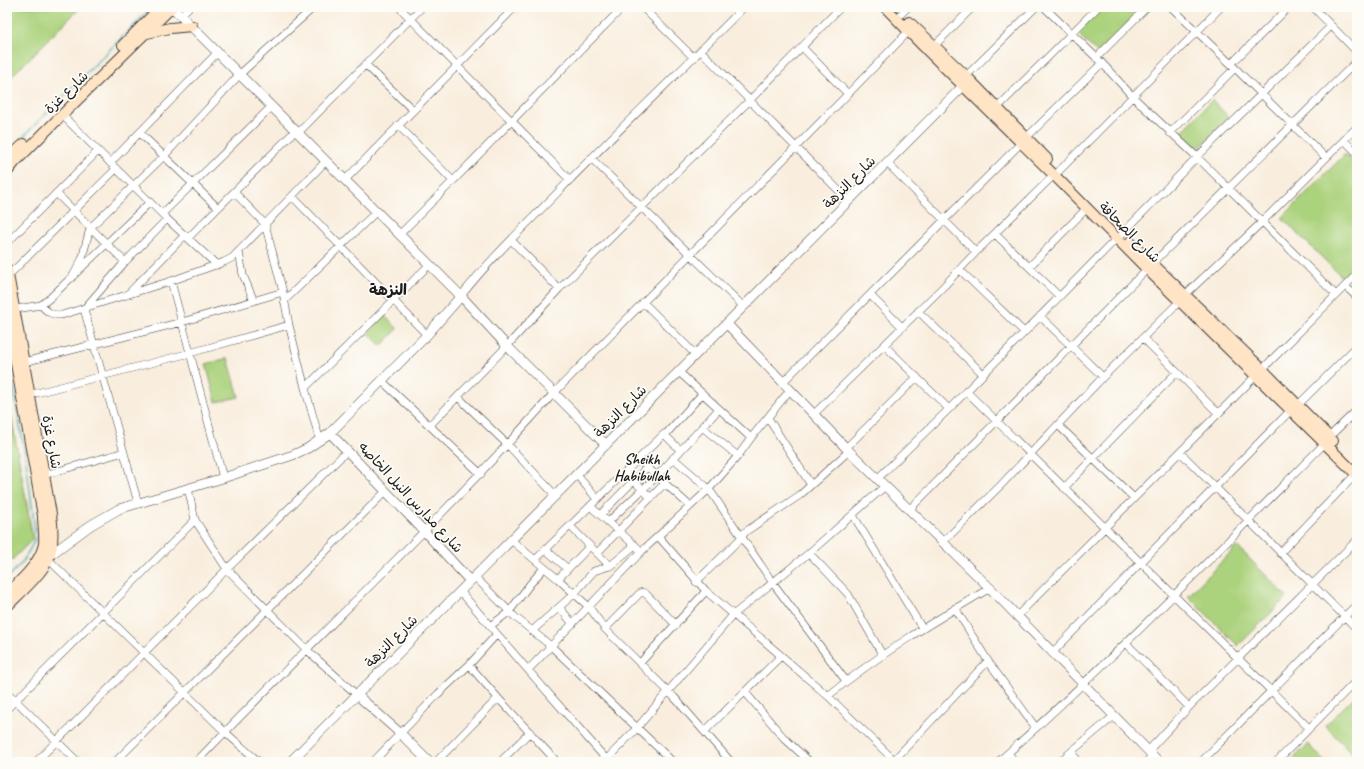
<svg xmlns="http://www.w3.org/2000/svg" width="1364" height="769" font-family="Caveat,'Playpen Sans Arabic',sans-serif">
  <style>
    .green { fill: #abd27c; stroke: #64774c }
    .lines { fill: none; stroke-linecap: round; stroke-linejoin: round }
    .stream { stroke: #3cadb7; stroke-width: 1.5 }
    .minor-casing { stroke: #3d3c39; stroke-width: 8 }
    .tertiary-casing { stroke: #3d3c39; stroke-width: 10 }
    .secondary-casing { stroke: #3d3c39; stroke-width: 12 }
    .minor { stroke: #fff; stroke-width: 7 }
    .tertiary { stroke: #fff; stroke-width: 9 }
    .secondary { stroke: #ffe4c6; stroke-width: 10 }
    .labels { text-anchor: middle; stroke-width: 3.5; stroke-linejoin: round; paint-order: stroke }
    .street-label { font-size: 14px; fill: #1c1c1c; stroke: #fdfcf7 }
    .neighbourhood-label { font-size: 15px; font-weight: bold; fill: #1c1c1c; stroke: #fdfcf7 }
  </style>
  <rect width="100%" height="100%" fill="#fdfcf7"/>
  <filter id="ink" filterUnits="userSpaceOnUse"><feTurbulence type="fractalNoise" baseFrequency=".025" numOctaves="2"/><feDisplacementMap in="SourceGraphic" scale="8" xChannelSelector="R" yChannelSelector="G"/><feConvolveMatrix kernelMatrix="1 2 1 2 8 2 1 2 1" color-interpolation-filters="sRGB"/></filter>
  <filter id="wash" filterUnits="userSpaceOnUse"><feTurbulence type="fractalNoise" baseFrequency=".012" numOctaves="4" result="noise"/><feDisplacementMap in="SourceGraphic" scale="16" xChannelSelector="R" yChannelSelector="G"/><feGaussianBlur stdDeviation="0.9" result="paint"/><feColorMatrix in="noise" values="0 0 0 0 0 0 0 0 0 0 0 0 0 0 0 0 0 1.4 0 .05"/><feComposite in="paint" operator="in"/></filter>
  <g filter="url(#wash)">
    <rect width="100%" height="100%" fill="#f9eede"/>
    <path class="green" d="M7,7H81L7,81Z
      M1100,7H1144L1098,54L1076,32Z
      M1212,100L1229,117L1198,149L1181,133Z
      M1345,154L1357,165V265L1344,279L1282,218Z
      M385,316L398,329L381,346L368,333Z
      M228,358L239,397L216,402L206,364Z
      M7,392L33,539L7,565Z
      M1237,546L1287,597L1238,646L1188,596Z
      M1357,694V758L1325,726Z
      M1308,744L1325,762H1290Z"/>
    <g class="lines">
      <path class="stream" d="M12,148L152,7
        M7,351L26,460L36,538L22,563L7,578"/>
    </g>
  </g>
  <g filter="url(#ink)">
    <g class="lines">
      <defs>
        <path id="minor" d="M399,7L570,180
          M642,7L694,58
          M1044,7L1102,63L1133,97L1197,157L1336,295
          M1171,7L1235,68L1326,158
          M1313,7L1357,52
          M901,14L908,7
          M181,15L189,7
          M934,46L973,7
          M802,47L848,94
          M701,51L849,201
          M1096,58L1147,7
          M1231,64L1289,7
          M366,65L413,110
          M964,78L1036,7
          M997,108L1098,7
          M62,115L167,219L217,265
          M398,125L453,181
          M140,133L218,208
          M298,133L422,7
          M1170,133L1235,68
          M1026,138L1102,63
          M1344,140L1357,153
          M591,158L744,307
          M110,163L218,52
          M887,163L976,252
          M1059,171L1221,7
          M345,180L515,7
          M234,192L265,224L283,292L289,325L305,388L320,441
          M57,194L125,262
          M292,196L427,335
          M162,214L272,106
          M995,234L1059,296
          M1122,234L1197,157L1331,26
          M399,235L453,181L623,7
          M188,238L295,131
          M511,240L559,289
          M7,243L98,151
          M239,251L243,275L254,301
          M1152,264L1357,61
          M1029,267L1087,208
          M960,270L1024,332
          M8,276L116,169
          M72,278L82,259L90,228L164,156L240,74L314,7
          M171,281L223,478
          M1345,286L1357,297
          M127,295L185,235
          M870,295L902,327
          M1185,295L1262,222L1357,127
          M461,296C491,258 526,225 560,190C620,128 683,69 744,7
          M284,301L377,211
          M643,302L696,355
          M41,305C48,313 52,315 62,315L171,281L224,262L232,258L239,251L326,161
          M10,310L41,305L50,298L150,202
          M918,311L983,374
          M1040,316L1103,377
          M1143,338L1218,413
          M884,345L949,409
          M24,362L182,322L283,292
          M679,372L751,438
          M382,381L481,474
          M783,382L1021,143
          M305,388L429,265
          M966,391L1309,728
          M29,395L190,353L289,325
          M458,397L508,445L556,496
          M1297,406L1357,346
          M814,414L944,286L976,252L1054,175
          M768,418L811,485
          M1058,425L1134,498
          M429,426L507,346L559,289L750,100L841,7
          M702,427L738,456
          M665,435L702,394
          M1329,437L1357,410
          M846,448L917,377
          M1180,452L1357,629
          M673,458L709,489L773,583L846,681
          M638,459L690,506
          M625,472L651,498
          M44,475L124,452
          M577,475L597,499
          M877,479L949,409L1117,238
          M188,488L195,520L227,569L307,650L357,695
          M1064,488L1177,372
          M138,503L84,309L125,262L167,219
          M590,506L638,548
          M909,510L1147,269
          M600,515L647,467
          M853,515L922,628
          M608,522L657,476L719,409
          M570,526L610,566
          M658,536L706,591L828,696L896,762
          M511,540L558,579L589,607L605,629L674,697L731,762
          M943,542L1001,485L1103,377L1180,301
          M546,550L568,569
          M597,553L665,483
          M809,553L848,594L883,656
          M1280,553L1356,474
          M48,559L225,732L259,762
          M535,560L664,434L680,450
          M475,577L515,617L551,646L673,762
          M558,579L590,546
          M696,582L742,537L745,532L800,495L849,451
          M460,591L528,670L606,759
          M559,607L573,624
          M955,608L988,661L1036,728
          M1017,616L1357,274
          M490,626L509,612L530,584L544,568
          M605,629L639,594L642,592L646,594L676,625
          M532,631L574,594L594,571L610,566L635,545
          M1126,643L1189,707
          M1052,653L1291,410
          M640,663L706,591
          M469,665L498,698L557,762
          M528,670L642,551L709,489L738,456L751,438L790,390
          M7,692L78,762
          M745,692L784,738L810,762
          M828,696C878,655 934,621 990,588
          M7,709L195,520
          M705,731L781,656
          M1148,751L1189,707L1357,540
          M1071,752L1079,762
          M1008,753L1015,762
          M894,760L988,661
          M36,762L227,569L347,451
          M115,762L386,491
          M196,762C315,638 440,521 554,393L848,94L909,31
          M373,762L438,694L469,665L497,634
          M436,762L498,698
          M500,762L530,732
          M604,762L637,728L733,615L809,553L884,487
          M998,762C1112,661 1218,551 1325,443
          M1059,762L1114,716
          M1146,762L1153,755
          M1201,762L1357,604
          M1276,762L1357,680"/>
        <path id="tertiary" d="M172,7L461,296L507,346L606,445
          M727,324L849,451L990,588L1159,762
          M330,433L425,532L470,581
          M50,555L91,525L119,509L223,478L293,455L308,448L330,433L427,335L461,296
          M357,695L401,734L429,762
          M290,762L968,81"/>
        <path id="secondary" d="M885,7L928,51L1054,175L1147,269L1357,475
          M909,22L966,76L1047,159
          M147,33L170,28L192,26
          M123,45L161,7
          M7,160L24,144
          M7,172L15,162L62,115L172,7
          M1130,242L1262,369L1333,441
          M7,269L51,514C53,528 54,543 49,557C44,572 19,594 7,606
          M7,313L43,516C43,525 45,535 44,544C40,564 21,580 7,594"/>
      </defs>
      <use href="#minor" class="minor-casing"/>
      <use href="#tertiary" class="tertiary-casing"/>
      <use href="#secondary" class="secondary-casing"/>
      <use href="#minor" class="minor"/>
      <use href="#tertiary" class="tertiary"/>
      <use href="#secondary" class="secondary"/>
    </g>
  </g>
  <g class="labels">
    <g class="street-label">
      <text transform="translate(66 92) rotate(-44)" y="5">شارع غزة</text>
      <text transform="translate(849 182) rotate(-45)" y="5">شارع النزهة</text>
      <text transform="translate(1130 232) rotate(45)" y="5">شارع الصحافة</text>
      <text transform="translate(620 411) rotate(-45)" y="5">شارع النزهة</text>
      <text transform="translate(52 442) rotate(80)" y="5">شارع غزة</text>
      <text transform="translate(411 497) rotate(47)" y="5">شارع مدارس النيل الخاصه</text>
      <text transform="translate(391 641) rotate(-45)" y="5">شارع النزهة</text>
    </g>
    <g class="neighbourhood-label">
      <text x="388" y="295">النزهة</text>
      <text x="642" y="464">Sheikh<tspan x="642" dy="17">Habibullah</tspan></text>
    </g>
  </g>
  <rect width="1364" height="769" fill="none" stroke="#fdfcf7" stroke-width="24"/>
</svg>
